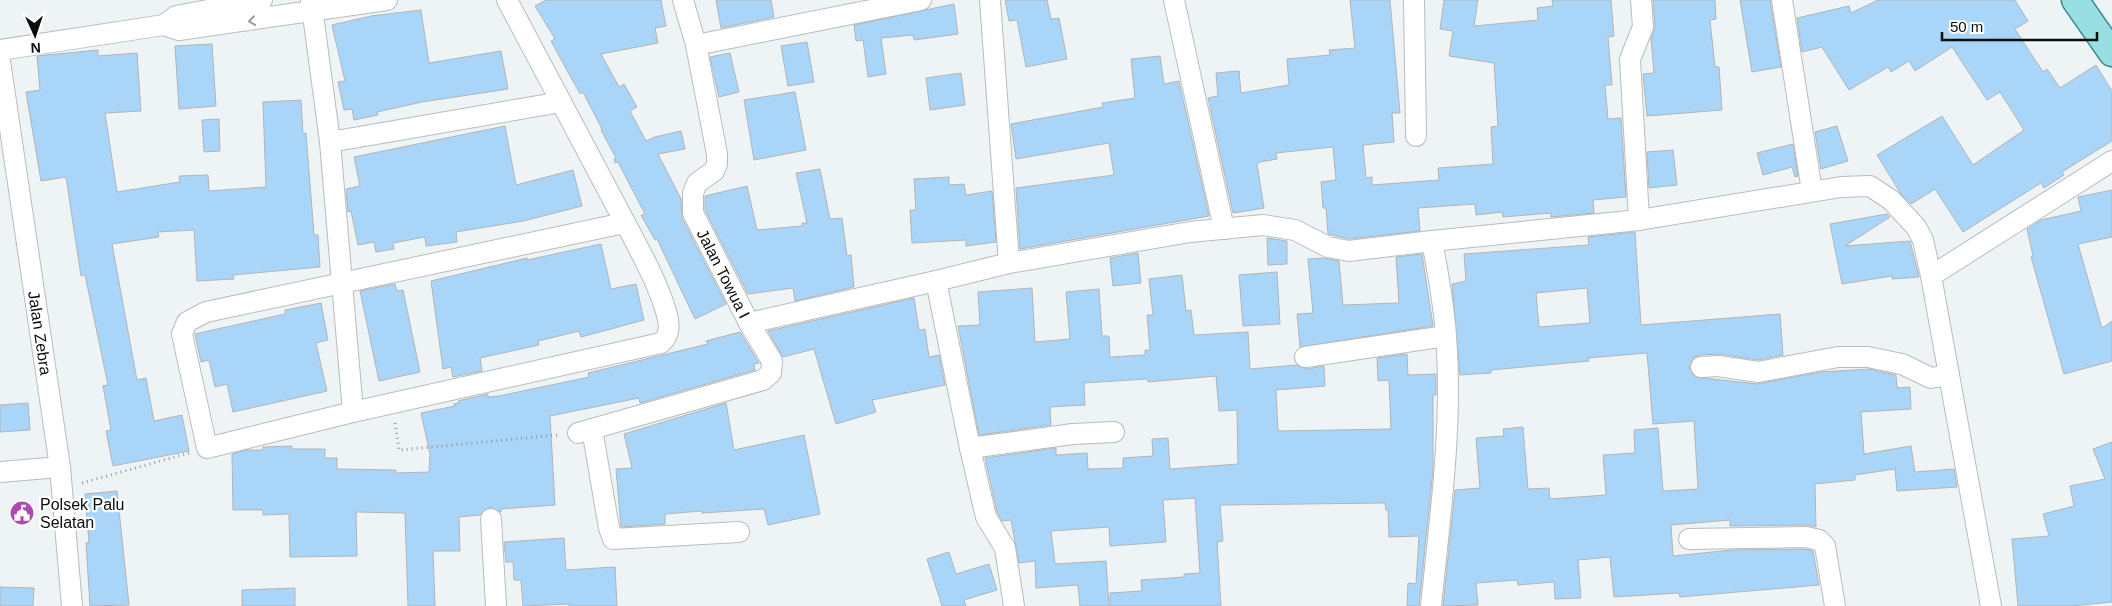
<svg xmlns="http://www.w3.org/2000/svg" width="2112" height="606" font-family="Arial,sans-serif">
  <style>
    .building { fill: #a8d5f8; stroke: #b1b5b8; fill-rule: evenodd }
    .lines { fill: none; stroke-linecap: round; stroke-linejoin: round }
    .minor-casing { stroke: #b7bcbe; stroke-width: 22 }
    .major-casing { stroke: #38878b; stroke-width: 29 }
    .path { stroke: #979b9c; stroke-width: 3; stroke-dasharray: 1 4; stroke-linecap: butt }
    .minor { stroke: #fff; stroke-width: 20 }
    .major { stroke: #97dfe2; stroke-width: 26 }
    .oneway { stroke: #9d9e9e }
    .labels { text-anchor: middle; stroke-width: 4.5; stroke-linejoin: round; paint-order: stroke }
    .street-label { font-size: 16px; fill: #0a0c0c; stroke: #fff }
    .poi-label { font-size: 16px; fill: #0a0c0c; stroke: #fff; text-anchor: start }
  </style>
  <rect width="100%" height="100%" fill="#eef4f5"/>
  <path class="building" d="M546,0H661L666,26L655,28L658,43L601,54L619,87L624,84L637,107L630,111L646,141L655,137L681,131L685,149L658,154L681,199L682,218L726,304L695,319L657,239L655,240L641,215L645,214L618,162L615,163L614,159L616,158L601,130L602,129L583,92L580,94L551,41L555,39L535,6Z
    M716,0H771L774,17L721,28Z
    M1005,0H1047L1051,19L1059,18L1067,59L1026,67L1017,20L1009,21Z
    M1350,0H1390L1400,113H1392L1394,142L1363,145L1366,178L1372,177V185L1439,180L1438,168L1493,164L1491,127L1498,126L1494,63L1449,56L1453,31L1440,29L1444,0H1478L1474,26L1538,20L1537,8L1553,6L1552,0H1611L1614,36L1608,37L1612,85H1605L1608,119L1621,118L1626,197L1593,200L1594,213L1551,217V213L1503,217L1502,212L1476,215L1475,204L1418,208L1420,231L1349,239L1328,234L1326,208H1323L1321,182L1336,180L1333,147L1276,153L1277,159L1260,162L1257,164L1264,208L1233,213L1208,98L1218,96L1216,73L1239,71L1241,93L1289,85L1287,59L1330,55L1329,50L1355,48Z
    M1653,0H1715L1716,19L1710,20L1715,67H1719L1722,110L1647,116L1643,74L1654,73L1651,39L1655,27Z
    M1740,0H1770L1781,67L1752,72Z
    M1878,0H2015L2028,21L2015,29L2043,72L2047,69L2060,88L2096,65L2112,91V141L2062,172L2064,175L2044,188L2041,183L1963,232L1935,189L1911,204L1901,194L1877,155L1942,116L1973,165L2024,130L2000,92L1987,100L1952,47L1915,71L1909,61L1891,72L1888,67L1849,90L1822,47L1802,52L1797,18L1849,6L1851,13Z
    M954,4L958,34L914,40L913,35L881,38L886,74L868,77L863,40L856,41L854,25Z
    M421,10L429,63L501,51L508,89L422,102L377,112L378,115L354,120L352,109L344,110L338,82L345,81L332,25L371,16Z
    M807,42L814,82L788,86L781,46Z
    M212,44L216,106L179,109L175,46Z
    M98,50V56L137,53L141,111L105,113L117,192L180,182L179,176L208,175L209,191L266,187L263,102L301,100L303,134L306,133L314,235H318L320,267L233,275L234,279L197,281L194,230L158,232L159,237L112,244L137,380L146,378L154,421L182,415L189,451L113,466L106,431L111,430L103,386L108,385L85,275L81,276L66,177L41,181L26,92L40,90L37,56Z
    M730,53L739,92L719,97L710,57Z
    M1160,56L1164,84L1179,81L1209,216L1020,249L1016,188L1114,175L1109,143L1016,159L1011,124L1103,107L1102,103L1135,98L1131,59Z
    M961,73L965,105L930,110L926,78Z
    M795,92L806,150L754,160L744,100Z
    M219,119L220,151L204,152L202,120Z
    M505,126L516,185L573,170L582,206L523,221L456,232L457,242L426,246L425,237L393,243L394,249L376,252L374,242L358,245L351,211L348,212L346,189L360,186L354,157Z
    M1837,126L1848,161L1821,169L1815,132Z
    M1793,144L1798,176L1795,177L1792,167L1763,175L1757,153Z
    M1673,150L1677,185L1649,188L1647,152Z
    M820,169L830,219L842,218L847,256L851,255L854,287L795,301L793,288L748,294L705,210V196L747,186L757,230L802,226V223H807L796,173Z
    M949,177V185L964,184L966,195L992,191L996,242L966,246V240L912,243L910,210H916L914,179Z
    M2112,190V237L2078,244L2102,328L2112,321V361L2064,374L2031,257L2033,256L2027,229L2041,220L2081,211L2078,197Z
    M1887,214L1890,217L1845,246L1910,241L1919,277L1892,279V276L1842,284L1830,224Z
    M1635,232L1641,325L1780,314L1783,355L1758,360L1720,354L1700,355L1694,357L1689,367L1695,377L1757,384L1821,372L1869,369L1896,375L1897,388L1910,387L1911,409L1861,412L1864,454L1911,446L1915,472L1954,469L1957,487L1897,491L1895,469L1855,475V480L1815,484L1816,527L1806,525L1730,526V520L1671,525L1673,556L1732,550L1805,549L1813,551L1819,585L1680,597L1679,593L1614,597L1610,557L1578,560L1581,598L1555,599L1554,582L1518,585L1517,580L1476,583L1478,605L1443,606L1455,490L1480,488L1476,438L1504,436L1503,429L1523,427L1528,489L1549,488L1550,499L1606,495L1603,455L1635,453L1634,430L1658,428L1663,491L1698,489L1694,421L1653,424L1647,353L1588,358L1589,361L1491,370V373L1460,375L1452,284L1466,281L1464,254L1589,245L1588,237ZM1587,288L1590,323L1539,327L1536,293Z
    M1267,238L1287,241V264L1268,265Z
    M601,244L611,289L636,284L644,320L581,337L579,331L538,341L539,345L480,358L482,371L453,377L451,367L443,369L431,281L527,258V260Z
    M1138,253L1141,283L1113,286L1110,258Z
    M1422,254L1433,326L1300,347L1297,314L1313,313L1308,259L1323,258L1339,261L1343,305L1399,303L1396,257Z
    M1277,272L1280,324L1243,326L1239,275Z
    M1182,275L1186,311L1191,310L1194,335L1248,332L1250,369L1297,365L1307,369L1324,366L1325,386L1276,390L1278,431L1391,429L1389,380L1378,381L1377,358L1407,354L1408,375L1436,374V395H1433V470L1419,606H1407L1408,583L1416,584L1419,536L1389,537L1388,510H1386L1385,503L1220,505L1223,541L1217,542L1221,606H1110V593L1142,591L1141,580L1184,577V574L1200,573L1195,498L1163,500L1166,542L1110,546L1109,527L1051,531L1055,564L1106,561L1109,606H1080L1078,585L1036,588L1035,561L1019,563L1011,520L1002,521L997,512L985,458L1056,448V455L1087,453L1088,469L1123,468V458L1153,456L1152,439L1168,438L1170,469L1238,464L1237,410L1219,411L1216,376L1148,382L1147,379L1084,383L1085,405L1050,407L1051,425L979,435L958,326L980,325L978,292L1032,288L1035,342L1070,339L1066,292L1099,289L1102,336H1109L1110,357L1145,355V350H1150L1147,315H1153L1149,279Z
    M395,284L397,291L403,290L420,372L379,381L360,291Z
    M914,298L919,330L925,329L929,357L939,355L945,385L872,400L876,412L836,424L814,349L783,357L768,331Z
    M321,303L328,340L316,343L327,391L233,412L227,384L215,387L209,360L201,362L195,334L285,314V310Z
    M740,332L759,363L754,364L755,370L640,403L639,398L550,416L555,505L501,509V512L490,507L480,515L459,517L460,551H433L435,606H408L405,513L356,512L357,556L290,557L289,514L263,515V510H233L232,454L247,450H263V447L292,446V449H325V458H337V469L396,470V473L429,472L430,454L421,413L455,406L454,404L459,403L458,401L488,394V397L499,396L589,377L588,373L708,344L706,341Z
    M28,403L30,430L0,432V405Z
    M726,403L734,450L804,435L820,514L768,525L764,509L702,513V511L665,514V524L621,527L616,469L632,468L624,434Z
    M2112,442V602L2072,606H2018L2012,539L2049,536L2043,514L2074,506L2070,486L2105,479L2093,449Z
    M117,491L129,605L90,606L86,543H89L85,494Z
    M564,538L566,570L615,567L617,606H569V604L523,606L521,580H514L513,562H506L504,542Z
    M949,552L956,574L989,564L997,590L964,600L966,606H942L927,559Z
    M0,587L34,588L33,606H0Z
    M295,588V606H242V590Z"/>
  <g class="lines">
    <defs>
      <g id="minor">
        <path d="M311,0L330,142L353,412"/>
        <path d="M507,0C542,66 577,132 612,198C629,231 658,280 667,315C670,326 670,335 661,343L353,412L207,448L182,334L187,322L206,312L624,223"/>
        <path id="s1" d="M683,0L696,45L717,154V164L714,171L697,183L693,193V213L749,323L936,281"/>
        <path d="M990,0L1009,263"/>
        <path d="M1174,0L1224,229"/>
        <path d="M1414,0L1416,136"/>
        <path d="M1782,0L1812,191"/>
        <path d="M164,25L179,30L387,0"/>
        <path d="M696,45L921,0"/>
        <path d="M0,50L164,25L176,16L262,0"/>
        <path id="s2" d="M0,61L60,467L72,606"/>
        <path d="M330,142L561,102"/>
        <path d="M1639,220L1630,59L1643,27L1641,0"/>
        <path d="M1305,357L1446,336"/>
        <path d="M1701,367L1718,366L1758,372L1838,357H1868L1902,364L1931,378L1949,375"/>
        <path d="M592,429L609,528L613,539L739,532"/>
        <path d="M578,433L763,380L771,373L772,361L749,323"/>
        <path d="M970,448L1073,434L1114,432"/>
        <path d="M0,472L60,467"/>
        <path d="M491,519L496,606"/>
        <path d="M1689,539L1806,537L1819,540L1825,546L1835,606"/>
        <path d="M1014,606L1005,548L986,517L970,448L936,281L1009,263L1190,232L1263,225L1295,230L1328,247L1349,251L1432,241"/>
        <path d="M1431,606C1440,516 1453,426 1446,336C1444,304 1438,273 1432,241L1639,220L1841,187L1870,186L1891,200L1916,227L1923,240L1931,276"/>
        <path d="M1991,606L1931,276L2112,161"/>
      </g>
      <path id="major" d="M2075,0L2112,53"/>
    </defs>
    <use href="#minor" class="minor-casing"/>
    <use href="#major" class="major-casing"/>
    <path class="path" d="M395,423L399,450L558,435
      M82,483L189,453"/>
    <use href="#minor" class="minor"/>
    <use href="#major" class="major"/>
  </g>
  <defs><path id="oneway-chevron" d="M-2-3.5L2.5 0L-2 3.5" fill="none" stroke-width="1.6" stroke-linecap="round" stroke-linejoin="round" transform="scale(1.25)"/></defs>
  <use class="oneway" href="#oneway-chevron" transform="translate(252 21) rotate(172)"/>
  <defs>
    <symbol id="civic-disc" viewBox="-11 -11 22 22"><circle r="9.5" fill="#ad4aaf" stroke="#fff"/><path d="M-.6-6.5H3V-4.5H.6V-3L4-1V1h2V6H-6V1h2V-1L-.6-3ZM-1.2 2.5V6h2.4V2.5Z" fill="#fff"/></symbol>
  </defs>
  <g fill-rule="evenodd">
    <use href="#civic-disc" x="8" y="499" width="28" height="28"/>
  </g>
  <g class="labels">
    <g class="street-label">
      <text dy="6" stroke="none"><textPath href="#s1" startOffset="295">Jalan Towua I</textPath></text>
      <text dy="6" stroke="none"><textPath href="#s2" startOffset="275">Jalan Zebra</textPath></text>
    </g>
    <g class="poi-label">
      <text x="40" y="510">Polsek Palu<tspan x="40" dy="18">Selatan</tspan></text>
    </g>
  </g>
  <g transform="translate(35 35) rotate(177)" stroke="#ffffff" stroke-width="4" paint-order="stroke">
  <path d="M0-4L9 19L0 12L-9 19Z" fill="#0a0c0c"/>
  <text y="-8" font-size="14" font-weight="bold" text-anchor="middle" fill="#0a0c0c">N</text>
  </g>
  <path d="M1942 32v8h155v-8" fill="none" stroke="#0a0c0c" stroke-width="2.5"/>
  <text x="1950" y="32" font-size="15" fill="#0a0c0c" stroke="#ffffff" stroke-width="4" paint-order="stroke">50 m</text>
</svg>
